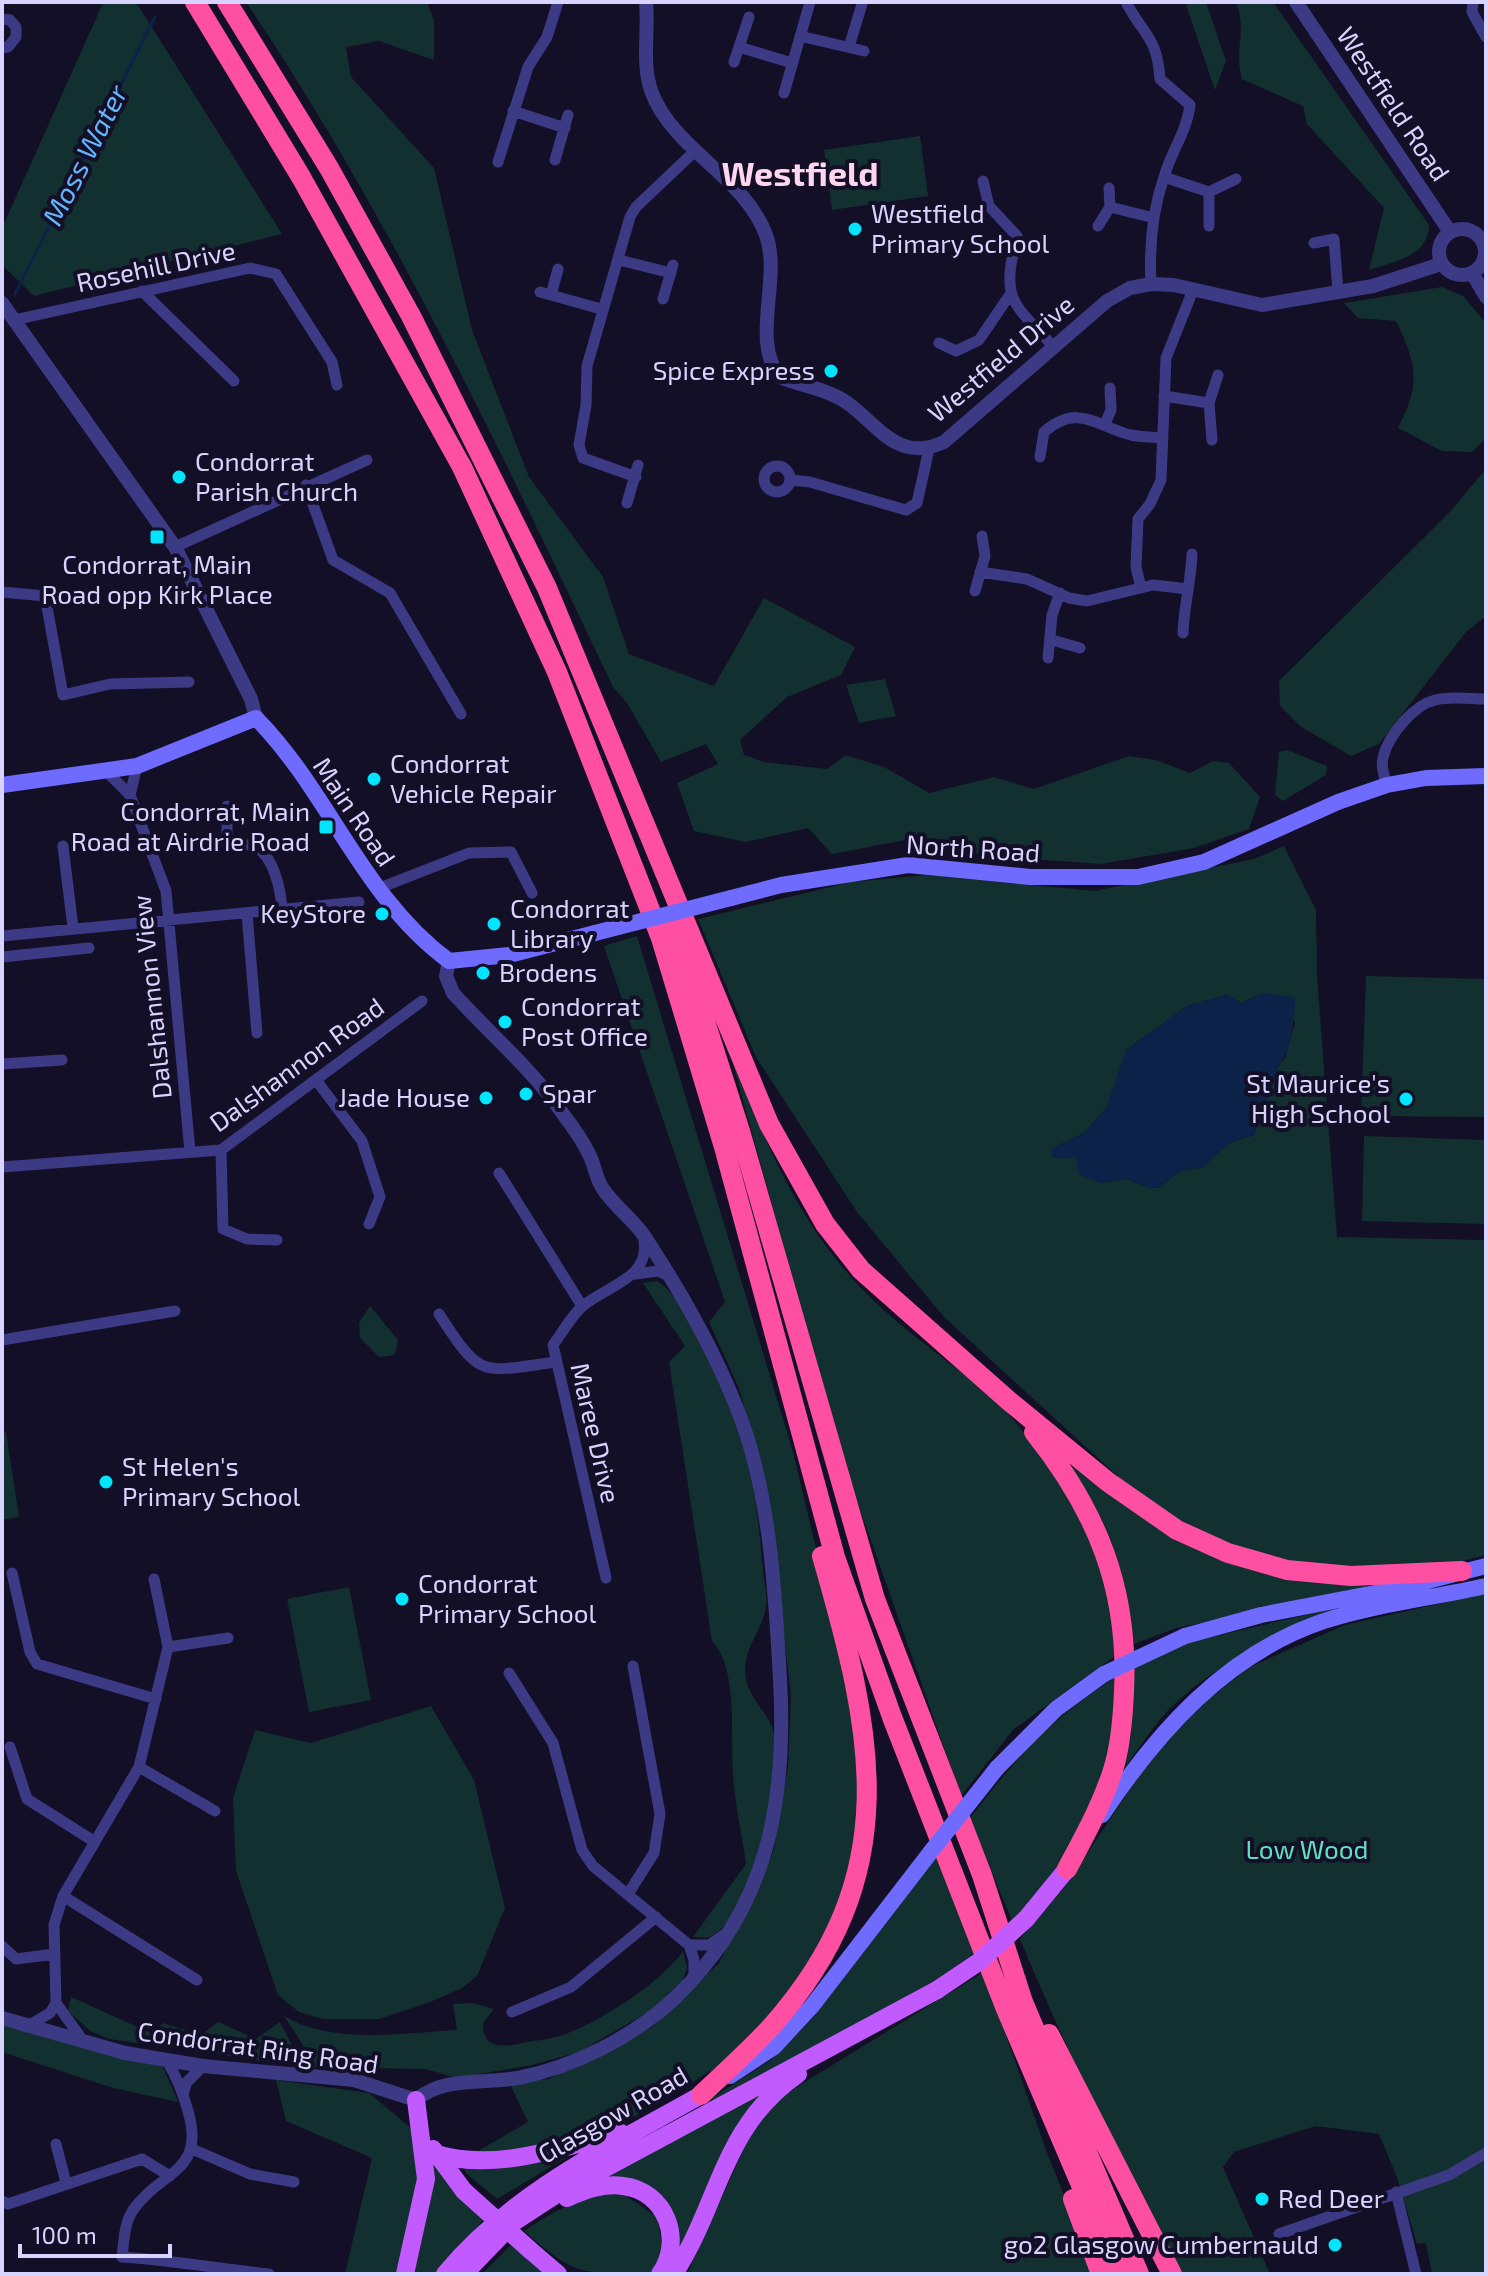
<svg xmlns="http://www.w3.org/2000/svg" width="1488" height="2276" font-family="'Exo 2',sans-serif">
  <style>
    .green { fill: #12302f; fill-rule: evenodd }
    .water { fill: #0c2248 }
    .lines { fill: none; stroke-linecap: round; stroke-linejoin: round }
    .stream { stroke: #0c2248; stroke-width: 3 }
    .minor { stroke: #3d3a85; stroke-width: 11 }
    .tertiary { stroke: #3d3a85; stroke-width: 14 }
    .secondary { stroke: #6f6bff; stroke-width: 16 }
    .primary { stroke: #c25bff; stroke-width: 18 }
    .motorway { stroke: #ff4fa3; stroke-width: 20 }
    .secondary-bridge { stroke: #6f6bff; stroke-width: 16 }
    .primary-bridge { stroke: #c25bff; stroke-width: 18 }
    .poi-dot { fill: #00e5ff; stroke: #130f26; stroke-width: 3 }
    .labels { text-anchor: middle; stroke-width: 8; stroke-linejoin: round; paint-order: stroke }
    .street-label { font-size: 26px; fill: #d9d4ff; stroke: #130f26 }
    .poi-label { font-size: 26px; fill: #d9d4ff; stroke: #130f26; text-anchor: start }
    .park-label { font-size: 26px; fill: #5fe0c0; stroke: #130f26 }
    .water-label { font-size: 28px; font-style: italic; fill: #62b6ff; stroke: #130f26 }
    .district-label { font-size: 34px; font-weight: bold; fill: #ffd6f0; stroke: #130f26 }
  </style>
  <rect width="100%" height="100%" fill="#130f26"/>
  <path class="green" d="M136,2L282,234L34,296L2,265V228L103,3Z
    M246,2H427L434,21V60L379,41L346,47L351,77L434,168L472,330L529,477L603,577L629,654L714,686L764,598L855,647L841,675L787,697L740,740L744,755L764,762L827,769L846,755L886,768L929,793L994,777L1034,789L1129,756L1156,760L1190,773L1213,761L1229,763L1260,797L1249,829L1194,848L1101,864L987,856L911,839L832,854L808,828L746,842L694,831L677,783L718,764L706,744L661,762L627,703L613,687C502,454 391,217 246,2Z
    M1185,2H1206L1226,61L1215,90Z
    M1236,2H1273L1429,225C1428,257 1395,261 1369,270L1384,208L1307,124L1303,106L1242,79C1233,45 1248,35 1236,2Z
    M920,136L928,196L832,210L824,150Z
    M1442,287L1463,296L1486,323V438L1472,452L1442,451L1398,428C1421,383 1417,365 1396,321L1358,318L1344,303Z
    M1486,469V616L1466,632L1379,744L1351,756L1301,727L1280,706L1279,681L1448,514Z
    M885,679L896,716L859,723L846,685Z
    M1287,750L1327,766L1326,775L1283,801L1275,795L1279,752Z
    M1284,846L1316,910L1317,976L1337,1237L1486,1240V1555L1429,1569L1320,1570L1207,1538L1134,1491L944,1317L857,1212L756,1057L698,919L851,882L926,875L1094,891L1254,859ZM1263,993L1295,1022L1285,1058L1280,1063L1254,1135L1229,1143L1203,1167L1180,1171L1159,1188L1148,1187L1126,1179L1101,1183L1075,1158L1051,1149L1084,1133L1107,1107L1126,1050L1187,1006L1227,995L1241,1003Z
    M637,936L793,1452L819,1561L862,1752L852,1869L830,1930L805,1972L757,2032L714,2069L497,2199L466,2173L458,2154L478,2151L528,2122L510,2084L548,2079L651,2028L719,1963L773,1853L788,1767L791,1697L769,1499L740,1391L709,1322L725,1302L604,946Z
    M1366,976L1486,979V1117L1361,1116Z
    M731,1057C763,1136 794,1214 852,1278C893,1325 948,1359 995,1400C1022,1424 1089,1520 1099,1555C1109,1588 1114,1622 1115,1656L1013,1730L961,1796L844,1464Z
    M1364,1136L1486,1140V1224L1362,1221Z
    M657,1281C693,1301 740,1427 749,1469C757,1502 760,1536 763,1571C764,1582 768,1596 766,1607C763,1628 745,1648 745,1669C744,1697 770,1711 774,1734C781,1779 755,1914 711,1936C706,1939 699,1937 693,1937L746,1864C742,1835 735,1805 733,1776C730,1739 739,1669 712,1641L669,1362L685,1346L643,1283Z
    M370,1306L398,1340L395,1355L379,1357L360,1338L359,1323Z
    M6,1432L19,1517L2,1520V1433Z
    M1068,1466L1078,1467L1183,1541L1366,1585L1365,1590L1176,1628L1134,1644C1122,1568 1115,1528 1068,1466Z
    M349,1587L371,1700L309,1712L287,1599Z
    M1486,1593V2274H1432L1426,2243L1417,2244L1397,2177L1379,2134L1316,2126L1234,2152L1223,2167L1270,2274H1183C1122,2165 1068,2054 1020,1939L1064,1888L1145,1767L1184,1717L1252,1666L1345,1625Z
    M1336,1608L1337,1612C1275,1638 1209,1665 1163,1716C1146,1736 1131,1760 1115,1781L1131,1737L1134,1667L1177,1645Z
    M1117,1676C1115,1744 1100,1807 1062,1865C1049,1885 1029,1903 1012,1921L970,1818C1019,1755 1049,1720 1117,1676Z
    M431,1706L474,1780L505,1908L477,1976L462,1988L430,2002L379,2019H323L299,2012L278,1995L236,1871L233,1798L255,1730L311,1743Z
    M940,1853L976,1952L908,1999L714,2103L712,2098L771,2060L812,2019Z
    M683,1951L687,1968L682,1981L657,2007L579,2052L532,2065L457,2078L425,2069L310,2067L303,2045L284,2016C334,2045 401,2033 457,2030L453,2004L472,2003L494,2009L483,2023C482,2050 504,2047 523,2043C537,2040 553,2039 566,2034C602,2020 661,1983 683,1951Z
    M984,1972L1046,2150L1095,2274H687L750,2136L782,2096Z
    M71,1997L151,2033L163,2023L201,2035L218,2022L256,2039L280,2022L298,2057L297,2066L109,2039L90,2031L68,2011Z
    M2,2025L163,2067L178,2102L113,2088L2,2052Z
    M276,2080L369,2093L417,2133L421,2182L399,2274H345L372,2158L286,2121Z
    M763,2091L677,2257C681,2234 676,2222 666,2203L598,2182Z
    M432,2158L486,2217L436,2274H411Z
    M620,2192L657,2217L664,2255L651,2274C581,2274 575,2276 524,2231C556,2211 582,2193 620,2192Z
    M510,2246L523,2251L546,2274H482Z"/>
  <path class="water" d="M1263,993L1295,997C1295,1013 1291,1052 1280,1063L1254,1135L1229,1143L1203,1167L1180,1171L1159,1188L1148,1187L1126,1179L1101,1183L1080,1175L1075,1158H1052L1051,1149L1084,1133L1107,1107L1126,1050L1187,1006L1227,995L1241,1003Z"/>
  <g class="lines">
    <path class="stream" d="M15,294L155,17"/>
    <path class="minor" d="M1473,2L1472,12L1486,37
      M1127,4C1146,38 1157,38 1160,79L1190,105C1187,131 1171,152 1164,177C1152,212 1149,247 1151,284
      M2,19L10,20L16,27V37L8,47L2,48
      M800,36L864,51
      M739,47L792,63
      M849,47L862,4
      M734,62L749,17
      M784,93L810,2
      M513,111L565,128
      M555,160L568,115
      M498,162L528,67L547,37L558,2
      M1164,177L1209,192L1236,179
      M983,181L989,206L1017,236C1001,300 1011,301 1053,346
      M1110,207L1154,218
      M1098,226L1110,207L1109,188
      M1209,226V192
      M1483,242L1486,239
      M1314,243L1334,239L1338,292
      M619,260L671,273
      M142,291L234,381
      M540,292L601,309
      M551,295L558,269
      M663,299L673,265
      M14,320L250,268L276,274L332,362L337,385
      M939,343L956,351L979,340L1009,296
      M1164,396L1209,403
      M1105,424L1111,410L1110,388
      M1212,440L1209,403L1218,375
      M1040,457L1044,432C1079,402 1097,427 1131,435C1141,437 1153,437 1163,438
      M764 479a13 13 0 1 1 26 0a13 13 0 1 1-26 0Z
      M636,477L583,458L579,445L586,405L587,366L630,217L636,207L696,150
      M790,480L810,482L906,510L917,503L929,449
      M306,485L333,560L390,593L461,714
      M627,503L638,465
      M175,547L367,460
      M980,572L1027,579L1069,598L1087,601L1153,585L1188,589
      M1141,588L1136,567L1138,519L1150,504L1161,480L1166,358L1193,290
      M975,591L985,556L982,536
      M2,592L45,596L96,594
      M45,596L63,695L110,684L189,682
      M1183,633C1184,605 1191,582 1192,554
      M1052,640L1080,648
      M1048,658L1052,615L1060,593
      M105,770L130,795L166,891L190,1152
      M1387,785C1384,775 1380,766 1384,754C1390,734 1414,705 1435,700C1451,696 1470,699 1486,699
      M130,795L137,766
      M227,806V845C235,845 246,843 253,846C274,854 281,891 282,910
      M63,846L73,928
      M377,889L469,853L511,852L532,893
      M247,914L257,1033
      M2,936L359,902
      M2,957L89,948
      M2,1064L62,1060
      M316,1080L362,1141L380,1197L369,1224
      M221,1150L223,1229L247,1239L277,1240
      M2,1167L221,1150L422,1001
      M499,1173L582,1306
      M635,1274L658,1271L669,1276
      M439,1314C482,1380 480,1372 556,1362
      M2,1340L175,1311
      M12,1573L30,1652L37,1664L156,1699
      M606,1578L553,1345C563,1332 572,1314 584,1305C609,1285 650,1278 644,1240
      M168,1647L228,1638
      M509,1673L553,1743L582,1850L593,1866L689,1945L694,1960V1979
      M10,1747L27,1799L95,1842
      M139,1767L215,1811
      M628,1894L654,1853L660,1814L633,1666
      M63,1896L197,1980
      M689,1945H709L725,1934
      M2,1946L16,1959L55,1954
      M512,2012L571,1987L656,1917
      M26,2027L50,2013L56,2003
      M84,2042L56,2003L54,1925L63,1896L139,1767L168,1647L154,1579
      M167,2061C177,2077 183,2093 188,2111C206,2173 161,2170 133,2210C124,2224 124,2241 122,2257C172,2260 220,2269 269,2274
      M183,2094L187,2082L203,2066
      M56,2144L66,2183
      M192,2149L250,2174L294,2182
      M1396,2192L1416,2274
      M2,2201L8,2204L142,2159L170,2176
      M1279,2234L1449,2175L1486,2153"/>
    <path class="tertiary" d="M646,2C649,32 641,64 652,93C674,150 745,177 766,235C782,278 750,341 780,377C801,386 827,389 846,402C877,423 897,464 944,442L1107,301L1130,288L1151,284L1174,285L1262,305L1373,286L1441,264
      M1296,2L1450,232
      M1439 252a23 23 0 1 1 46 0a23 23 0 1 1-46 0Z
      M1472,273L1486,297
      M2,303L175,547L251,699L256,718
      M2,2018L125,2053L203,2066L354,2080L416,2100C444,2076 484,2084 518,2078C574,2067 633,2037 675,1998C768,1909 787,1802 780,1679C775,1593 771,1501 741,1419C717,1354 683,1295 645,1237C633,1219 615,1207 603,1189C596,1179 595,1167 590,1156C583,1141 573,1127 563,1114C533,1070 489,1033 453,993L446,976L449,961"/>
    <path class="secondary" d="M2,785L137,766L256,718C329,792 362,897 449,961L509,955L595,933
      M731,898L781,885L908,865L1030,877H1138L1204,862L1338,802L1387,785L1426,778L1486,776
      M1185,1636L1261,1615L1396,1589L1486,1566
      M997,1768L1056,1709L1104,1674
      M1102,1815C1158,1731 1226,1654 1324,1621C1377,1604 1432,1598 1486,1586
      M730,2076L774,2047L812,2006L933,1849"/>
    <path class="primary" d="M1026,1919L1067,1869
      M433,2149L464,2191
      M436,2154C497,2172 561,2147 621,2133
      M567,2198C585,2190 604,2183 623,2186C666,2191 684,2240 660,2274
      M530,2250L558,2274
      M405,2274L426,2179L416,2100
      M445,2274C514,2191 609,2147 701,2095
      M464,2274L514,2222L557,2194L937,1990
      M674,2274C720,2203 722,2126 798,2074"/>
    <path class="motorway" d="M195,2L301,177L462,467L557,672L661,938L724,1147L835,1557L892,1717L1006,2009L1119,2274
      M227,2L329,168L411,316L547,588L769,1124L825,1224L861,1270L1009,1401L1108,1482L1177,1530L1228,1553L1287,1570L1351,1576L1462,1571
      M673,921L740,1131L875,1599L982,1875L1023,2002L1139,2274
      M1034,1432C1097,1511 1129,1589 1124,1691C1123,1716 1121,1745 1113,1770C1102,1805 1084,1837 1067,1869
      M1049,2034L1172,2274
      M701,2095C724,2073 749,2051 771,2027C907,1874 873,1733 822,1556
      M1073,2199L1101,2274"/>
    <path class="secondary-bridge" d="M595,933L731,898
      M1104,1674L1185,1636
      M933,1849L997,1768"/>
    <path class="primary-bridge" d="M937,1990L980,1961L1026,1919
      M464,2191L530,2250"/>
  </g>
  <g class="poi-dot">
    <circle cx="855" cy="229" r="8"/>
    <circle cx="831" cy="371" r="8"/>
    <circle cx="179" cy="477" r="8"/>
    <rect x="149" y="529" width="16" height="16" rx="4"/>
    <circle cx="374" cy="779" r="8"/>
    <rect x="318" y="819" width="16" height="16" rx="4"/>
    <circle cx="382" cy="914" r="8"/>
    <circle cx="494" cy="924" r="8"/>
    <circle cx="483" cy="973" r="8"/>
    <circle cx="505" cy="1022" r="8"/>
    <circle cx="526" cy="1094" r="8"/>
    <circle cx="486" cy="1098" r="8"/>
    <circle cx="1406" cy="1099" r="8"/>
    <circle cx="106" cy="1482" r="8"/>
    <circle cx="402" cy="1599" r="8"/>
    <circle cx="1262" cy="2199" r="8"/>
    <circle cx="1335" cy="2245" r="8"/>
  </g>
  <g class="labels">
    <g class="street-label">
      <text transform="translate(1393 104) rotate(56)" y="9">Westfield Road</text>
      <text transform="translate(156 267) rotate(-12)" y="9">Rosehill Drive</text>
      <text transform="translate(1001 359) rotate(-40)" y="9">Westfield Drive</text>
      <text transform="translate(354 812) rotate(56)" y="9">Main Road</text>
      <text transform="translate(973 849) rotate(4)" y="9">North Road</text>
      <text transform="translate(152 997) rotate(-96)" y="9">Dalshannon View</text>
      <text transform="translate(297 1065) rotate(-36)" y="9">Dalshannon Road</text>
      <text transform="translate(595 1433) rotate(77)" y="9">Maree Drive</text>
      <text transform="translate(258 2048) rotate(8)" y="9">Condorrat Ring Road</text>
      <text transform="translate(613 2115) rotate(-30)" y="9">Glasgow Road</text>
    </g>
    <g class="poi-label">
      <text x="871" y="223">Westfield<tspan x="871" dy="30">Primary School</tspan></text>
      <text x="815" y="380" text-anchor="end">Spice Express</text>
      <text x="195" y="471">Condorrat<tspan x="195" dy="30">Parish Church</tspan></text>
      <text x="157" y="574" text-anchor="middle">Condorrat, Main<tspan x="157" dy="30">Road opp Kirk Place</tspan></text>
      <text x="390" y="773">Condorrat<tspan x="390" dy="30">Vehicle Repair</tspan></text>
      <text x="310" y="821" text-anchor="end">Condorrat, Main<tspan x="310" dy="30">Road at Airdrie Road</tspan></text>
      <text x="510" y="918">Condorrat<tspan x="510" dy="30">Library</tspan></text>
      <text x="366" y="923" text-anchor="end">KeyStore</text>
      <text x="499" y="982">Brodens</text>
      <text x="521" y="1016">Condorrat<tspan x="521" dy="30">Post Office</tspan></text>
      <text x="1390" y="1093" text-anchor="end">St Maurice's<tspan x="1390" dy="30">High School</tspan></text>
      <text x="542" y="1103">Spar</text>
      <text x="470" y="1107" text-anchor="end">Jade House</text>
      <text x="122" y="1476">St Helen's<tspan x="122" dy="30">Primary School</tspan></text>
      <text x="418" y="1593">Condorrat<tspan x="418" dy="30">Primary School</tspan></text>
      <text x="1278" y="2208">Red Deer</text>
      <text x="1319" y="2254" text-anchor="end">go2 Glasgow Cumbernauld</text>
    </g>
    <g class="park-label">
      <text x="1307" y="1859">Low Wood</text>
    </g>
    <g class="water-label">
      <text transform="translate(85 155) rotate(-63)" y="10">Moss Water</text>
    </g>
    <g class="district-label">
      <text x="800" y="186">Westfield</text>
    </g>
  </g>
  <rect width="1488" height="2276" fill="none" stroke="#d9d4ff" stroke-width="8"/>
  <path d="M20 2244v12h150v-12" fill="none" stroke="#d9d4ff" stroke-width="4"/>
  <text x="32" y="2244" font-size="24" fill="#d9d4ff" stroke="#130f26" stroke-width="6" paint-order="stroke">100 m</text>
</svg>
